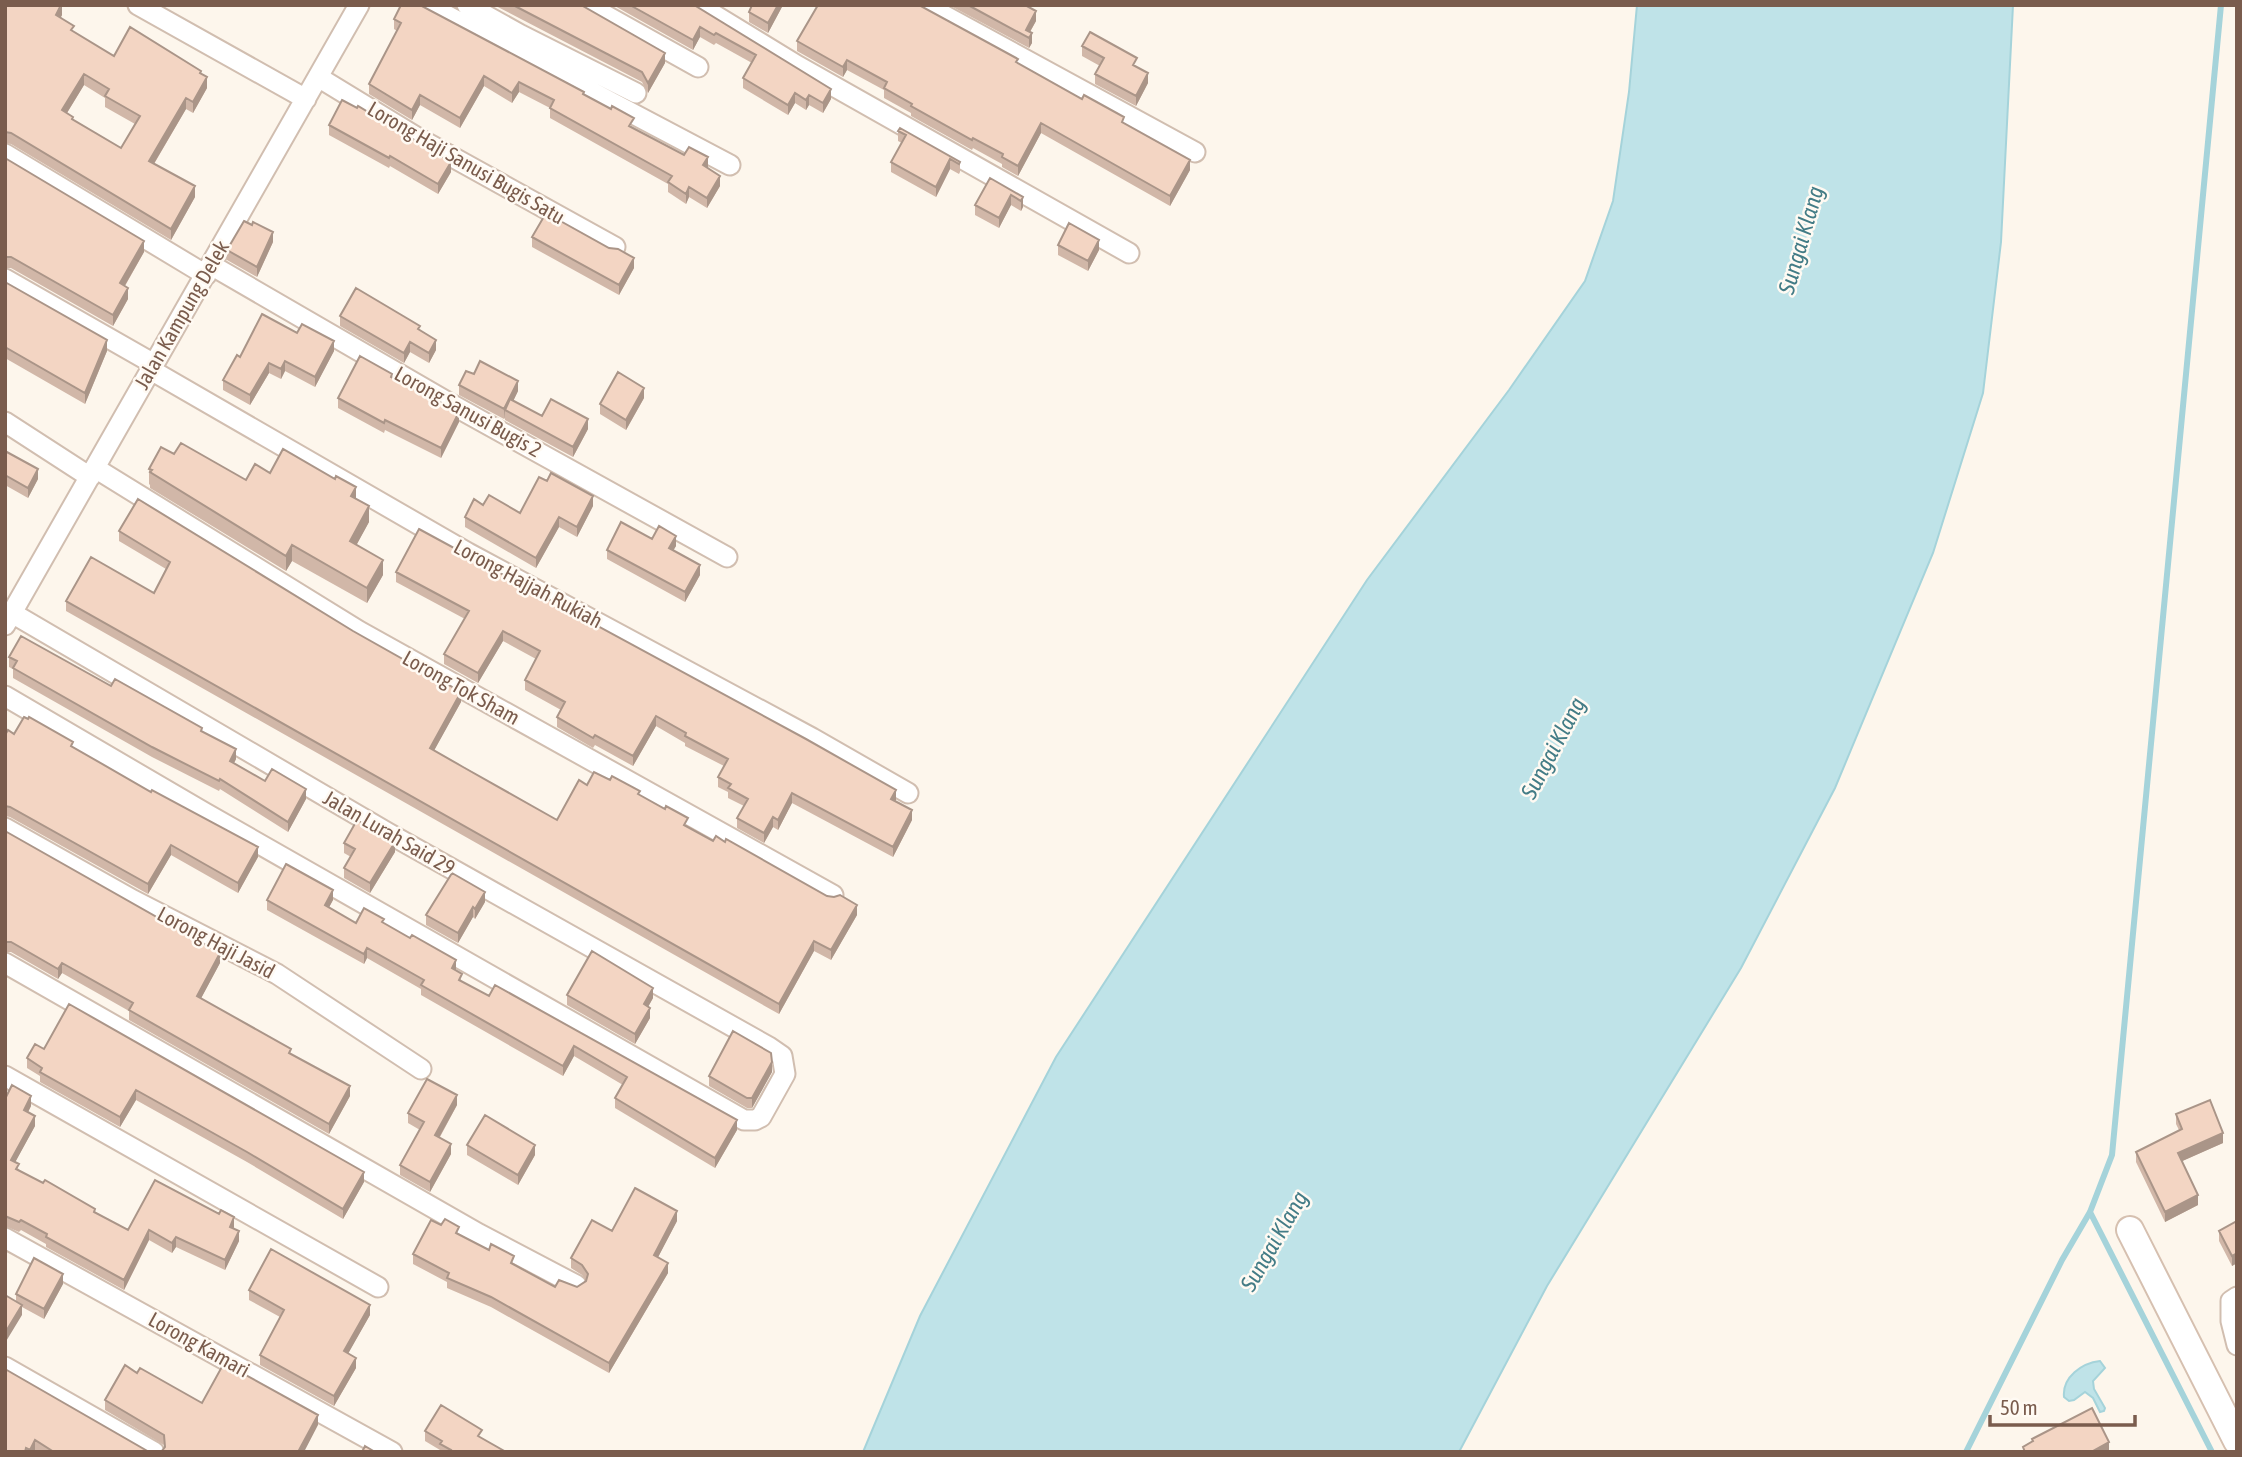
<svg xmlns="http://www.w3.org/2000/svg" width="2242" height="1457" font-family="'Asap Condensed',sans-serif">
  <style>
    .water { fill: #bfe3e8; stroke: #a5d3da; stroke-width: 2 }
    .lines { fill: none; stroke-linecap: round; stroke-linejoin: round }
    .stream { stroke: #a5d3da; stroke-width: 6 }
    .street-casing { stroke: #d1beb0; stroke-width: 23 }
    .secondary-casing { stroke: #d6c0b0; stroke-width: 30 }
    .street { stroke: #fff; stroke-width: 19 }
    .secondary { stroke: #fff; stroke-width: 26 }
    .wall { fill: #d1b7a8; fill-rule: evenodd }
    .shaded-wall { fill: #aa9588 }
    .building { fill: #f3d5c3; stroke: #aa9588; stroke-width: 2; fill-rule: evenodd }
    .labels { text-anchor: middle; stroke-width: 5; stroke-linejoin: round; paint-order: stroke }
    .street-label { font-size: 21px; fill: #7a5c4d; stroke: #fffaf3 }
    .water-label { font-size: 23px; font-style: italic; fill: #437c86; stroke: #fffaf3 }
  </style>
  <rect width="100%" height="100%" fill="#fdf6ec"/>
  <path class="water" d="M1637,5H2013L2001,242L1983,393L1933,553L1835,788L1741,968L1547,1286L1459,1452H863L920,1316L1056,1057L1367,580L1509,390L1585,281L1613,201L1629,92Z
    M2100,1361L2105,1368L2093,1381L2094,1389L2105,1408L2104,1411L2100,1412L2093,1398L2085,1392L2074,1400L2069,1401L2064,1397C2062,1377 2082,1363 2100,1361Z"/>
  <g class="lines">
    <path class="stream" d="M2090,1212L2212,1452
      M1966,1452L2062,1260L2090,1212L2112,1155L2221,5"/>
    <defs>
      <path id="street" d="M138,5L306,99
        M427,5L730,165
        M467,5L521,35L636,93
        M587,5L698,67
        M698,5L798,66L1129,253
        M925,5L1195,152
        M318,77L418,138L615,247
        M5,154L206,275
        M211,265L449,403L727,557
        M5,279L154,364
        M151,370L468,553L812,738L908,793
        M5,422L90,477
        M95,468L359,631L833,895
        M5,625L359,5
        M5,696L205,813L744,1120H755L761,1117L785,1074L782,1056L769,1047L388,833L12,613
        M5,828L133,900L277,974L421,1069
        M5,963L479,1234L576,1285
        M5,1076L378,1287
        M5,1238L392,1452
        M2237,1297L2231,1301V1321L2237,1345
        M5,1367L154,1452"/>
      <path id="secondary" d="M2130,1230L2237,1441"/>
    </defs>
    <use href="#street" class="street-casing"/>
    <use href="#secondary" class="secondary-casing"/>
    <use href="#street" class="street"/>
    <use href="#secondary" class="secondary"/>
  </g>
  <path class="wall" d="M5,5L62,15L61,17L74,32L114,56L201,74L207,88L193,113L186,109L154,164L195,197L171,240L11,144L5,143ZM84,85L105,98V107L135,124L121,148L73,120L67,113Z
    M494,5H581L665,63L648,93L642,82Z
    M613,5H694L831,99L823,113L809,105L806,110L795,103L788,115L743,88V78L752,63L716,43L714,45L700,37L693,50Z
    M752,5H783L768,33L749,22V12Z
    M812,5H919L1018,63L1124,123L1190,170L1170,206L1041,133L1018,176L1002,167V164L973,148L972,150L911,116V113L884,98V90L847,70L843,77L797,51V41L817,8Z
    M949,5H1025L1036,21L1030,32L1032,43L1029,48Z
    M394,19L584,94L633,128L708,167L720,186L707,208L689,197L686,204L668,192V184L550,118V108L519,92L512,103L484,86L460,128L420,105L412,120L369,94V84L397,31L394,29Z
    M1082,46L1137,67L1148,83L1136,106L1095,84V74L1100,66L1082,56Z
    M329,125L451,172L438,194L390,166L389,168L329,135Z
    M898,131L960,162V172L959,174L950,169L936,197L891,172V162L902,143L898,141Z
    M5,158L144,252L125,286L128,299L113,326L11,268H5Z
    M990,178L1023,197V207L1021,211L1011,205L999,228L975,215V205Z
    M532,237L609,248L634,268L619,295L532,247Z
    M273,242L257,277L227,260V250Z
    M1058,245L1099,250L1088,271L1058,255Z
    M5,282L107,351L85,404L5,358Z
    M340,316L420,330L436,350L429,363L410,352L404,363L340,326Z
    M334,351L315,387L285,371L281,379L269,373L250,405L223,390V380L240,357Z
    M474,374L518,391L513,401L542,416L588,429L573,457L505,420V418L504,419L459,395V385Z
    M392,377L459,422L441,458L385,430L384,433L338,408V398Z
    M644,398L626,430L600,414V404Z
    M5,451L38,479L28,498L5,485Z
    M174,454L246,480L270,473L356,499L369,522L356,545L383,575L367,603L292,561L286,571L150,488V485L149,484V469Z
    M483,505L520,513L593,506L577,537L559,527L536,568L465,527V517Z
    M119,531L461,702L434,750L557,820L587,785L640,795L688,827L857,915L831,960L814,951L779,1014L66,611V601L154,593L166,569L119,541Z
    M652,539L676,546L673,550L700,575L685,602L607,559V550Z
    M396,572L896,800L895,801L912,820L893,857L792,803L778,830L773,827L764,843L737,828V818L744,806L728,798V792L718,787V777L724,766L685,746V743L656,726L633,766L595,745L593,748L557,727V717L561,710L525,690V680L536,659L503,641L478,683L444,664V654L465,619L396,582Z
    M9,657L111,686L202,731L236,759L234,763L265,781L306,799L288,832L220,789L219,791L152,757L13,678V669L9,667Z
    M14,734L73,747L258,857L238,893L171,855L148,894L10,817L5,816V735Z
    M5,831L220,963L201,998L291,1054L350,1096L329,1134L129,1020V1011L62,973L58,979L11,952H5Z
    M344,843L395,852L370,893L344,878V868L351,857L344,853Z
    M267,900H333L329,907L356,923L384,924L456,971L462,982L737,1130L715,1168L615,1108V1098L623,1085L574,1056L563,1076L421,995V989L367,958L364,964L267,910Z
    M485,902L475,919L473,917L458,943L426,925V915Z
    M567,995L653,998L648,1007L650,1018L635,1044L567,1005Z
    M44,1049L364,1182L343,1219L247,1162L136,1100L120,1127L40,1082V1076L27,1068V1058Z
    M772,1072L752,1108H747L709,1086V1076Z
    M5,1099L31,1106L28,1112L35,1126L15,1162L19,1170L128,1230L234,1227L233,1229L239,1241L225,1270L176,1247L172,1253L149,1240L124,1290L46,1247V1244L21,1230L19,1232L5,1226Z
    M457,1105L440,1137L451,1154L430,1192L400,1175V1165L420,1130L408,1123V1113Z
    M2176,1114L2223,1143L2182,1161L2198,1205L2165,1222L2136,1162V1152L2179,1130L2176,1124Z
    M467,1145L535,1155L518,1185L467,1155Z
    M677,1221L658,1257L668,1273L609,1373L491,1307L447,1288V1282L413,1264V1254L441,1225L555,1287H577L586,1281L582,1275L571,1268V1258L612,1231Z
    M2237,1221V1263L2232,1266L2219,1241V1231Z
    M63,1284L44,1319L22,1307V1315L16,1301V1294Z
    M249,1290L370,1315L348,1353L356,1368L334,1406L260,1365V1355L280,1317L249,1300Z
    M5,1369L149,1452H37L35,1450L34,1452H5Z
    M137,1373L202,1403L318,1425L164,1448V1445L105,1410V1400Z
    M425,1431L482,1438L506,1452H440V1450L425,1441Z"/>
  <path class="shaded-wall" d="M62,5V15L56,26V15Z
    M778,5H783L768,33V23Z
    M1036,11V21L1027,37L1026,30Z
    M700,27V37L693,50V40Z
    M1032,33V43L1029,48V38Z
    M665,53V63L648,93V83Z
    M847,60V70L843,77V67Z
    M1148,73V83L1136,106V96Z
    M84,74V85L62,121V110Z
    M484,76V86L460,128V118Z
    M207,77V88L193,113V102Z
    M519,82V92L512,103V93Z
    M831,89V99L823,113V103Z
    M795,93V103L788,115V105Z
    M420,95V105L412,120V110Z
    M809,95V105L806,110V100Z
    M186,98V109L149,172V161Z
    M1041,123V133L1018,176V166Z
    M708,157V167L703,175V165Z
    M950,159V169L936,197V187Z
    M1190,160V170L1170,206V196Z
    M451,162V172L438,194V184Z
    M720,176V186L707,208V198Z
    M195,186V197L171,240V229Z
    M689,187V197L686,204V194Z
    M1011,195V205L999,228V218Z
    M1023,197V207L1021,211V201Z
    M273,232V242L257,277V267Z
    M1099,240V250L1088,271V261Z
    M144,241V252L120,294V283Z
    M634,258V268L619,295V285Z
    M128,288V299L113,326V315Z
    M107,340V351L85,404V393Z
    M436,340V350L429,363V353Z
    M334,341V351L315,387V377Z
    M410,342V352L404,363V353Z
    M285,361V371L281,379V369Z
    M269,363V373L250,405V395Z
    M518,381V391L508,412L505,410L504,419V409Z
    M644,388V398L626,430V420Z
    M459,412V422L441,458V448Z
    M588,419V429L573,457V447Z
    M38,469V479L28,498V488Z
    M356,487V503L351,496Z
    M593,496V506L577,537V527Z
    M369,506V522L350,557V541Z
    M559,517V527L536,568V558Z
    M676,536V546L669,558V548Z
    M292,545V561L286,571V556Z
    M383,560V575L367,603V588Z
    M700,565V575L685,602V592Z
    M503,631V641L478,683V673Z
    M461,692V702L430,758V748Z
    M656,716V726L633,766V756Z
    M236,749V759L230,771V761Z
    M306,789V799L288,832V822Z
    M896,790V800L891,809V799Z
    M792,793V803L778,830V820Z
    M912,810V820L893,857V847Z
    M773,817V827L764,843V833Z
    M395,842V852L370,893V883Z
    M171,845V855L148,894V884Z
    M258,847V857L238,893V883Z
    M333,890V900L325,915V905Z
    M485,892V902L475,919V909Z
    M857,905V915L831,960V950Z
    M473,907V917L458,943V933Z
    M814,941V951L779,1014V1004Z
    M367,948V958L364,964V954Z
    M220,953V963L197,1006V996Z
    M456,960V970L452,968Z
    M62,963V973L58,979V969Z
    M653,988V998L644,1014V1004Z
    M650,1008V1018L635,1044V1034Z
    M574,1046V1056L563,1076V1066Z
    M772,1062V1072L752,1108V1098Z
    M350,1086V1096L329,1134V1124Z
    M136,1090V1100L120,1127V1117Z
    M457,1095V1105L435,1145V1135Z
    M31,1096V1106L24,1120V1110Z
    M35,1116V1126L11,1170V1160Z
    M737,1120V1130L715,1168V1158Z
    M2223,1133V1143L2178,1163V1153Z
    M451,1144V1154L430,1192V1182Z
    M535,1145V1155L518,1185V1175Z
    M364,1172V1182L343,1219V1209Z
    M2198,1195V1205L2165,1222V1212Z
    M677,1211V1221L654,1265V1255Z
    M234,1217V1227L230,1237V1227Z
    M149,1230V1240L124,1290V1280Z
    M239,1231V1241L225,1270V1260Z
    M176,1237V1247L172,1253V1243Z
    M2237,1253V1263L2232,1266V1256Z
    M668,1263V1273L609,1373V1363Z
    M63,1274V1284L44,1319V1309Z
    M22,1305V1315L5,1343V1333Z
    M370,1305V1315L344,1361V1351Z
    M356,1358V1368L334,1406V1396Z
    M318,1415V1425L304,1452H298Z
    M35,1440V1450L34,1452H30Z
    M2109,1442V1452H2091Z"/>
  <path class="building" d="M5,5H61L56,15L74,26L71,30L114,56L130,27L201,71L200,73L207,77L193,102L186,98L149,161L195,186L171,229L11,133L5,132ZM84,74L109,89L105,96L140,116L121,148L72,119L73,117L62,110Z
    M401,5H420L584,92L583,94L611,109L612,106L634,118L629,126L684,155L689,147L708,157L703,165L720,176L707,198L689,187L686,194L668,182L672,176L550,108L554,100L519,82L512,93L484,76L460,118L420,95L412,110L369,84L401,23L394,19Z
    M513,5H581L665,53L648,83L642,72Z
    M630,5H694L831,89L823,103L809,95L806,100L795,93L788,105L743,78L756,55L716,33L714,35L700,27L693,40Z
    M752,5H778L768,23L749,12Z
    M818,5H919L1018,59L1016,62L1082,99L1084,95L1124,117L1122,122L1190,160L1170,196L1041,123L1018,166L1002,157L1003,154L973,138L972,140L911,106L912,104L884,88L887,82L847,60L843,67L797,41Z
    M968,5H1025L1036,11L1026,30L1032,33L1029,38Z
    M1090,32L1137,58L1133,65L1148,73L1136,96L1095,74L1104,58L1082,46Z
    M342,100L357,108L358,106L451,162L438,184L390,156L389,158L329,125Z
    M900,128L960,162L959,164L950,159L936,187L891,162L906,135L898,131Z
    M5,158L144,241L120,283L128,288L113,315L11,257H5Z
    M990,178L1023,197L1021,201L1011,195L999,218L975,205Z
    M546,213L609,248L618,249L634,258L619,285L532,237Z
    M244,221L252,225L253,222L273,232L257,267L227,250Z
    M1069,223L1099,240L1088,261L1058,245Z
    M5,282L107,340L85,393L5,347Z
    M356,288L420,326L418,329L436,340L429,353L410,342L404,353L340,316Z
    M262,314L297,333L302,324L334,341L315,377L285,361L281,369L269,363L250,395L223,380L237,355L240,357Z
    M360,356L392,374L391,377L459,412L441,448L385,420L384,423L338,398Z
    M480,361L518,381L504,409L459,385L466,371L474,374Z
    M618,372L644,388L626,420L600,404Z
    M510,399L542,416L551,399L588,419L573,447L505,410Z
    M181,443L246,480L255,464L270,473L283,449L335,479L336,476L356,487L351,496L369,506L350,541L383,560L367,588L292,545L286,556L150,472L152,470L149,469L161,447L174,454Z
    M5,451L38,469L28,488L5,475Z
    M551,473L593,496L577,527L559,517L536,558L465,517L474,499L483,505L489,495L520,513L539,477L547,481Z
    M138,499L353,631L461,692L430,748L463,767L557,820L579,780L587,785L594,772L610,780L612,776L640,791L638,794L665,809L666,806L688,818L684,825L713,841L716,836L725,842L726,839L827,896L834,897L840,895L857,905L831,950L814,941L779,1004L66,601L91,557L154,593L170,562L119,531Z
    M621,522L652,539L659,526L676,536L669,548L700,565L685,592L607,550Z
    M419,529L806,739L896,790L891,799L912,810L893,847L792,793L778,820L773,817L764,833L737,818L748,799L728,788L731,784L718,777L728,759L685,736L686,733L656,716L633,756L595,735L593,738L557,717L565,702L525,680L540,651L503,631L478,673L444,654L469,611L396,572Z
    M21,636L111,686L115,679L202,728L201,731L236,749L230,761L265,781L272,769L306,789L288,822L220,779L219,781L152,747L13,668L17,661L9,657Z
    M24,717L28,719L29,717L73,742L71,746L151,792L152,790L258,847L238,883L171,845L148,884L10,807L5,806V735L8,730L14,734Z
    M357,820L395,842L370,883L344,868L355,849L344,843Z
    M5,831L220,953L197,996L291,1049L289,1053L350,1086L329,1124L129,1010L133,1003L62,963L58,969L11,942H5Z
    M286,864L333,890L325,905L356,923L364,908L384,919L382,922L410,938L412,935L456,960L452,968L462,974L459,980L489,996L495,985L737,1120L715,1158L615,1098L627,1077L574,1046L563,1066L421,985L424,980L367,948L364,954L267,900Z
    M452,873L485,892L475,909L473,907L458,933L426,915Z
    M592,951L653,988L644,1004L650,1008L635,1034L567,995Z
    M69,1004L364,1172L343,1209L247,1152L136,1090L120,1117L40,1072L42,1068L27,1058L35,1044L44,1049Z
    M733,1031L771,1053L772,1062L752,1098H747L709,1076Z
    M427,1079L457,1095L435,1135L451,1144L430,1182L400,1165L424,1122L408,1113Z
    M12,1085L31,1096L24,1110L35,1116L11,1160L19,1164L16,1169L43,1183L45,1180L95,1209L94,1212L128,1230L155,1180L219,1214L221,1210L234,1217L230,1227L239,1231L225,1260L176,1237L172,1243L149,1230L124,1280L46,1237L47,1234L21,1220L19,1222L5,1216V1099Z
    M2210,1100L2223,1133L2178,1153L2198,1195L2165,1212L2136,1152L2182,1129L2176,1114Z
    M485,1115L535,1145L518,1175L467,1145Z
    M635,1188L677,1211L654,1255L668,1263L609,1363L491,1297L447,1278L449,1273L413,1254L431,1220L441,1225L445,1219L459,1227L456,1233L489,1250L491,1244L514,1256L511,1263L555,1287L559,1280L577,1287L586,1281L588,1274L582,1265L571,1258L592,1220L612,1231Z
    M2237,1221V1253L2232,1256L2219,1231Z
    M271,1249L370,1305L344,1351L356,1358L334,1396L260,1355L284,1310L249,1290Z
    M34,1258L63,1274L44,1309L16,1294Z
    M5,1295L22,1305L5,1333Z
    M224,1363L318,1415L298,1452H161L165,1447L164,1435L105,1400L125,1365L137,1373L140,1368L202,1403Z
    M5,1369L149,1452H54L35,1440L30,1450L26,1448L25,1452H5Z
    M441,1405L482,1430L478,1436L506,1452H450L451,1450L440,1444L442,1441L425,1431Z
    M2092,1408L2109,1442L2091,1452H2025L2023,1447L2033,1441L2032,1439Z
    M365,1446L375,1452H362Z"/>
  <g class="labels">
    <g class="street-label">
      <text transform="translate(466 163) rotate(30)" y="7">Lorong Haji Sanusi Bugis Satu</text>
      <text transform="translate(182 315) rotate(-60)" y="7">Jalan Kampung Delek</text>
      <text transform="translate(468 412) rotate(29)" y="7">Lorong Sanusi Bugis 2</text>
      <text transform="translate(528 584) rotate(28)" y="7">Lorong Hajjah Rukiah</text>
      <text transform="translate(461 688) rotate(29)" y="7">Lorong Tok Sham</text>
      <text transform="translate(389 833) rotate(30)" y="7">Jalan Lurah Said 29</text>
      <text transform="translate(216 943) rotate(28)" y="7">Lorong Haji Jasid</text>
      <text transform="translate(199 1345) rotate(29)" y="7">Lorong Kamari</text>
    </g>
    <g class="water-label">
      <text transform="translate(1801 240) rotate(-74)" y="8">Sungai Klang</text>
      <text transform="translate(1553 748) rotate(-62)" y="8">Sungai Klang</text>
      <text transform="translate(1274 1241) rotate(-60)" y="8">Sungai Klang</text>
    </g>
  </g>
  <rect width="2242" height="1457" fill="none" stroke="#7a5c4d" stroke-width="14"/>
  <path d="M1990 1415v10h145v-10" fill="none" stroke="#7a5c4d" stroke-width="3.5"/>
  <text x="2000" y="1415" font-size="21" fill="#7a5c4d" stroke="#fffaf3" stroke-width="5" paint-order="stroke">50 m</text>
</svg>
